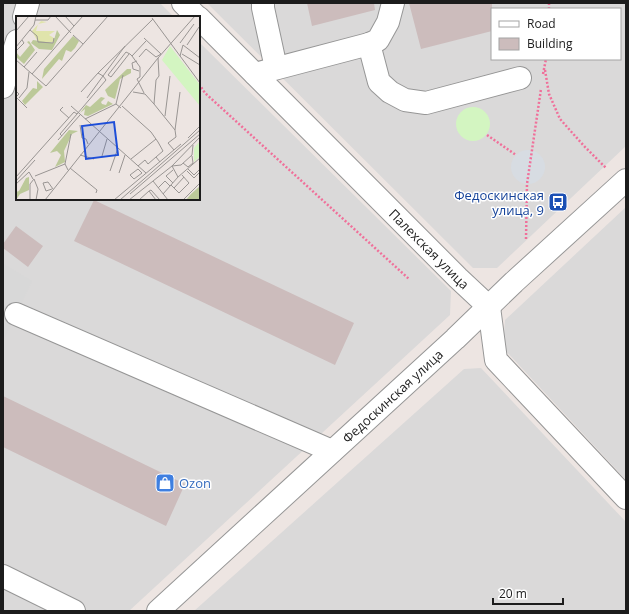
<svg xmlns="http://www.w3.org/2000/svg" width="629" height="614" font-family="'Open Sans',sans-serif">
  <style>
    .residential { fill: #dad9d9; fill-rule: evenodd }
    .park { fill: #d3f5c1 }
    .parking { fill: #d8d8d8 }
    .plaza { fill: #d7dce2 }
    .building { fill: #ccbcbc }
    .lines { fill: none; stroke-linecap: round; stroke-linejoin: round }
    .minor-casing { stroke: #969696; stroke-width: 24 }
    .path { stroke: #f0709a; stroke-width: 2.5; stroke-dasharray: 2 2; stroke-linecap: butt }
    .minor { stroke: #fff; stroke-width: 22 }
    .labels { text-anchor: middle; stroke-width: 3; stroke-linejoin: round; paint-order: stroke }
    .transit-label { font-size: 13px; fill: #164399; stroke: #fff; text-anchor: end }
    .street-label { font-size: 13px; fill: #1c1c1c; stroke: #fff }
    .shop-label { font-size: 13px; fill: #366cbe; stroke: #fff; text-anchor: start }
    .inset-road { fill: none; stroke: #999593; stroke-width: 1 }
    .view { fill: #1d4ed8; fill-opacity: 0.15; stroke: #1d4ed8; stroke-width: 2 }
    .inset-edge { fill: none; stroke: #1c1c1c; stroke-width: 2 }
  </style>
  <rect width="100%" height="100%" fill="#ede5e2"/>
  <path class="residential" d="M3,3H160L174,17H17V199H199V42L451,291L450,315L129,611H3Z
    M207,3H626V146L497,268H473ZM492,9H620V59H492Z
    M626,207V480L503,348L505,320Z
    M481,368L626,522V611H194L464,369Z"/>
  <path class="park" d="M456 124a17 17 0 1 1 34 0a17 17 0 1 1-34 0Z"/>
  <path class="parking" d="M3,264H4L32,281L3,341Z"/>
  <path class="plaza" d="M511 167a17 17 0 1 1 34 0a17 17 0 1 1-34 0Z"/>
  <path class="building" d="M307,3H374L375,10L312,26Z
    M409,3H492V31L421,49Z
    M94,200L354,323L335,365L74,241Z
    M16,226L43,246L28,267L3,248V244Z
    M3,396L185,484L166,526L3,447Z"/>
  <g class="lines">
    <defs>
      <g id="minor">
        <path d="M183,3L197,17"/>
        <path d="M263,3V8L276,68"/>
        <path d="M24,17L28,3"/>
        <path id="s1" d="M199,18L458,278L489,307L496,360L626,498"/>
        <path d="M369,44L379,82L390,92L405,100L426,103L520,78"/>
        <path d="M255,74L369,44L378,40L388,22L393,3"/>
        <path d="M3,87L17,41"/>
        <path d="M16,314L332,451"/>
        <path d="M3,576L74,611"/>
        <path id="s2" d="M158,611L455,339L514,282L626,180"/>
      </g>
    </defs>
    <use href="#minor" class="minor-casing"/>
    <path class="path" d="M549,9V3
      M545,70L549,94L560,119L584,146L606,168
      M543,74L546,59
      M199,84L205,93L409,279
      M487,135L516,155
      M526,239L527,184L541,89"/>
    <use href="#minor" class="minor"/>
  </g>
  <defs>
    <symbol id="bus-square" viewBox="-11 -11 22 22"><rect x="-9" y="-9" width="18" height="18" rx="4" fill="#1a4fb4" stroke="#fff"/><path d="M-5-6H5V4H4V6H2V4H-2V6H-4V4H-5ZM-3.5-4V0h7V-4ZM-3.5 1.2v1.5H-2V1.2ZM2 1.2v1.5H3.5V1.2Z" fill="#fff"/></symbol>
    <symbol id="shop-square" viewBox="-11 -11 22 22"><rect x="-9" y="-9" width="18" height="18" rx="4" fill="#3f7fe0" stroke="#fff"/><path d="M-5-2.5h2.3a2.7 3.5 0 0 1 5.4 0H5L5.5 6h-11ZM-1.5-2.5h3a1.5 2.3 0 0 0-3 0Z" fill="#fff"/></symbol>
  </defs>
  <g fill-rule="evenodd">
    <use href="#bus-square" x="547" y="191" width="22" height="22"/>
    <use href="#shop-square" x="154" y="472" width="22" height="22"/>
  </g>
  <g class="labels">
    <g class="transit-label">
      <text x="544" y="200">Федоскинская<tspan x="544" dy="15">улица, 9</tspan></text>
    </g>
    <g class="street-label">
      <text dy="5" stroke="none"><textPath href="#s1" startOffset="326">Палехская улица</textPath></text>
      <text dy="5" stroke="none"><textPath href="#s2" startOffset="318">Федоскинская улица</textPath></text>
    </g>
    <g class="shop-label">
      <text x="179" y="488">Ozon</text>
    </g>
  </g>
  <g transform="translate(16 16)">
    <rect width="184" height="184" fill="#ede5e2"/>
    <path d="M25,5L31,6L22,8L20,15H39L33,19L38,22V26H22L16,15Z" fill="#e0e4ab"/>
    <path d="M41,14L44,19L36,34L23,33L15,27L17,24L37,27ZM57,20L63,25L59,32L55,36L50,34L46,45L43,43L26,63L28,53ZM13,25L19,34L8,48L0,41V36L4,41L14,29L11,26ZM111,53H115V57L104,63L99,83L92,80L89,74ZM21,65L27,71L9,89L6,85L17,72L21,73ZM85,81L89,82L85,86L86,88L90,89L92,85L97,88L72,100L68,99L69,93L64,97L70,89L74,91ZM53,114L62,115L56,118L48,135L49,146L39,151L45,139L41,135L34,137ZM13,161V174L4,178L0,184V176L3,175L10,162ZM184,170V184H170L175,178Z" fill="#bcc999"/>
    <path d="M154,30L184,69V90L146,44ZM184,125V140L178,146V132Z" fill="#d3f5c1"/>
    <path class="inset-road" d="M39,0L55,17M49,0L58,10L67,0M136,2L184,67M19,4H32L35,0M14,14L21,20L22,26L37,27L38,22M0,15L13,0M57,19L67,28M164,27L178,8M171,29L183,11M0,31L18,9L20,0M0,35L8,27L6,24M113,38L95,61L92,59L110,36L114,38L116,40M166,38L184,49M164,40L167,29L184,42M123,41L130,33L140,41L145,38L128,22M0,44L30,70L92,0M121,45L116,47L117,53L123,55M8,51L21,36M16,58L58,10M0,75L3,78L0,81L11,92M65,76L82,57M117,76L129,78L138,88L140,64L143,60L142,42M128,77L121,63L124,61V51L116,40L130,25M3,82L11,72L13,56M71,82L87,60L82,57L137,3M100,88L107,59M138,88L159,114L160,121L152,127L158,134M55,90L130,157M106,90L135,116L142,126L147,135L140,141L144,146M47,91L44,94L53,102M149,100L154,60M69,103L100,88L105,92M64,109L66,122L70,123L72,128M159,114L164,76M46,120L44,118L90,64L87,60L109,30M172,122L184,110M42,124L64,99M64,139L78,143M86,140L91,123M115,143L140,123M167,147L172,151L177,147L176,140M122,150L129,144L132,148L140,141M156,150L165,149L176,139L177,129M156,150L162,161M54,152L81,174L80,177M122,153L126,157L118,163L114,159ZM172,153L178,159L184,153M52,154L49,148L55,118M94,155L102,132M171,155L178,162L184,156M103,157L109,139M19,160L49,148M0,161L58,96L61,98M0,165L19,144M137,165L152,184M157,167L150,160L157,154M0,168L13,156L17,163M155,169L163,177L173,167L166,159M142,172L149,165L154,170M158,172L168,161M36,173L30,175L27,167L32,166L37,173M133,175L135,174L144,184M114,178L184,118M147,178L162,161L184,142M14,184V168L18,163L22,173L20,184M29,184L142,42L179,0M98,184L165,128M104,184L184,114M113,184L156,150L184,121M123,184L133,175L140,184M167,184L184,167"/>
    <path class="view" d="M98,106L102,139L70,143L66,110Z"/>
    <rect width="184" height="184" class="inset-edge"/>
  </g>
  <rect width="629" height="614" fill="none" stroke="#1c1c1c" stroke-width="8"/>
  <rect x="491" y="8" width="130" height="52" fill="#ffffff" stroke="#a4a4a4"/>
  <rect x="499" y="21" width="20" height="6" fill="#ffffff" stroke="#a4a4a4"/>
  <text x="527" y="28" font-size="12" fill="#1c1c1c">Road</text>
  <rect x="499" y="38" width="20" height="12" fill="#ccbcbc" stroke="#a4a4a4"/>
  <text x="527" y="48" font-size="12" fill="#1c1c1c">Building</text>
  <path d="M493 598v6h70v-6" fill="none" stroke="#1c1c1c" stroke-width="2"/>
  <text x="499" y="598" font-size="12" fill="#1c1c1c" stroke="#ffffff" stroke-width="3" paint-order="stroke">20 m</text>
</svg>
